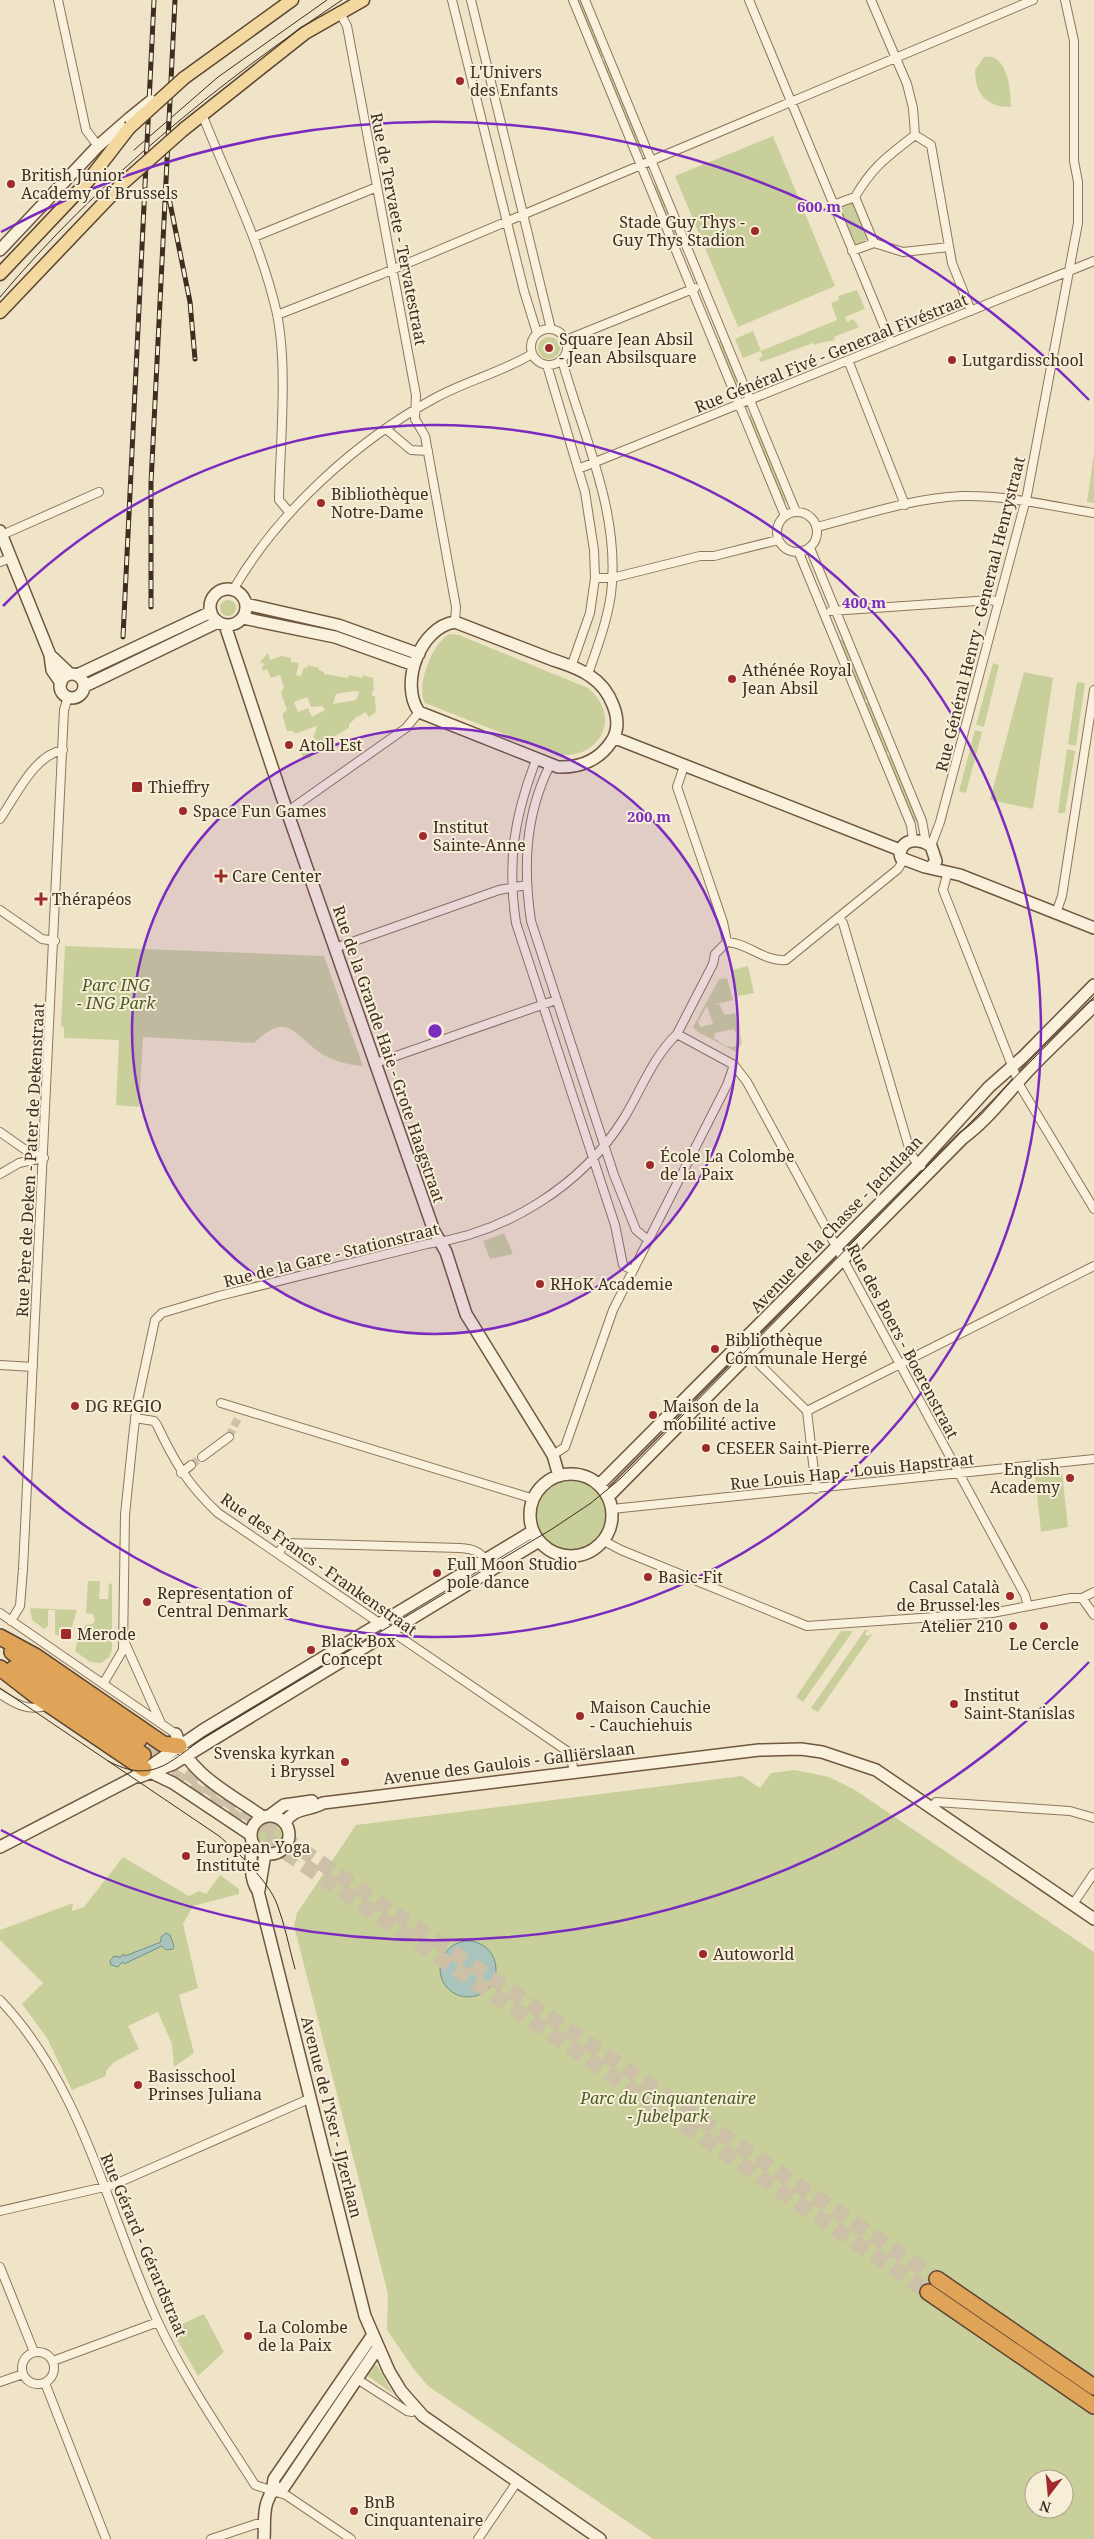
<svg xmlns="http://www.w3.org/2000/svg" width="1094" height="2539" font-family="'Noto Serif',serif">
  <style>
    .green { fill: #c9cf9b; fill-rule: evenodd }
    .water { fill: #a9c4bc; stroke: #6f938a }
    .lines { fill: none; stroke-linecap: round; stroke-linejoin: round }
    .street-tunnel { stroke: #ccc0a6; stroke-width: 8; stroke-dasharray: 8 4; stroke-linecap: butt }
    .highway-tunnel { stroke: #ccc0a6; stroke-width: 15; stroke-dasharray: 15 8; stroke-linecap: butt }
    .street-casing { stroke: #8d765c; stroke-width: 10 }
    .secondary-casing { stroke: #6f573f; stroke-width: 14 }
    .primary-casing { stroke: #5b4430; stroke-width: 15 }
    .highway-casing { stroke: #5b4430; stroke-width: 18 }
    .street { stroke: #faf1dc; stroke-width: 8 }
    .secondary { stroke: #faf1dc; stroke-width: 11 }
    .primary { stroke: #f3d9a0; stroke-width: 12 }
    .highway { stroke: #e0a458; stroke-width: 15 }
    .tram { stroke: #3d2e20; stroke-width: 1 }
    .rail-casing { stroke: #3d2e20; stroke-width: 5 }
    .rail { stroke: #f7eed8; stroke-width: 3; stroke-dasharray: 9; stroke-linecap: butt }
    .secondary-bridge-casing { stroke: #6f573f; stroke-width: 14; stroke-linecap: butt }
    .primary-bridge-casing { stroke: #5b4430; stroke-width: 15; stroke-linecap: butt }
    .secondary-bridge { stroke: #faf1dc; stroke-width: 11 }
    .primary-bridge { stroke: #f3d9a0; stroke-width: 12 }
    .ring { fill: none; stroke: #7b2cbf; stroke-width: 2.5 }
    .poi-dot { fill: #9e2a2b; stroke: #f7eed8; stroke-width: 2 }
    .labels { text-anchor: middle; stroke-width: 4; stroke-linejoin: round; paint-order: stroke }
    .poi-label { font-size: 16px; fill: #3d2e20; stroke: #f7eed8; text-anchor: start }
    .street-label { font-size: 16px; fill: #3d2e20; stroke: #f7eed8 }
    .park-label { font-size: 16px; font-style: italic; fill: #4d5a26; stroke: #f7eed8 }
    .centre { fill: #7b2cbf; stroke: #f7eed8; stroke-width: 2.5 }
    .ring-label { font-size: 15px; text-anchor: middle; font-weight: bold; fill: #7b2cbf; stroke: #f7eed8; stroke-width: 4; stroke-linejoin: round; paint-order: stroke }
  </style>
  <rect width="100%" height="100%" fill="#f0e4c8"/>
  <path class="green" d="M576,0H581L605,56L600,58Z
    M984,57C1008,52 1011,92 1011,107C986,107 975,94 975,70Z
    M606,60L644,150L638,152L602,62Z
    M773,136L835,286L738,327L675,176Z
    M657,184L681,244L677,245L652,186Z
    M853,200L869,239L855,245L839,206Z
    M857,290L865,309L845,317L847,322L853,319L859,327L834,337L835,340C828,342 823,341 814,345L813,343L761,362L759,358L763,356L760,351L743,358L735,339L753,331L761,351L837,320L831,303L839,300L838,296Z
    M538 348a11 11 0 1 1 22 0a11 11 0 1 1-22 0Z
    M721,340L742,390L737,392L717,342Z
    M751,415L787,501L783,503L747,417Z
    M1094,453V503L1087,502Z
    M220 608a8 8 0 1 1 16 0a8 8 0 1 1-16 0Z
    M257,612L350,633L403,652L401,656L256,616Z
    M449,634L459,635L588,688C624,718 598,762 555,754L425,703C415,686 433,643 449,634Z
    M843,639L868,699L864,700L839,640Z
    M268,653L270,660L282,656L291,658V662L299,663L296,675L301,676L304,667L307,668L308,665L319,668V670L324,672V674L348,678L349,675L362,678L363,675L373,678L374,691H372V696H375L376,712L369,717L365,712L358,717L357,715L356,718L349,724V728L324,742L309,759L307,756L304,758L299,750L311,746L317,726L294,734L293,731H287L282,714L287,710L281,693L284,687L280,675L271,678L267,669L263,671L262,667L265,664L260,662ZM354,691L359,692L356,700L333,704L336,694ZM307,697L311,707L322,706L325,710L312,717L308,708L298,712L294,702Z
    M993,663L999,665L984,727L976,725Z
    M1024,672L1053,678L1033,809L990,800Z
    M1077,682L1085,683L1076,746L1068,744Z
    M869,702L889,751L886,753L865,703Z
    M975,730L982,732L966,793L959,791Z
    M1067,749L1075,751L1065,813H1058Z
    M891,755L918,820L914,822L887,756Z
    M65,946L324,956L363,1066C348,1065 332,1061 319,1052C291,1031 287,1012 254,1043L143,1037L139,1107L116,1105L119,1040L64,1038V1027L61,1026Z
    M748,966L754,993L738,996L732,970Z
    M727,978L733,1000L708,1006L719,1004L725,1015L735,1013L742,1043L736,1052L698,1032L693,1027L719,979ZM707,1006L713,1024L701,1027L698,1022ZM734,1029L739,1041L734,1047L726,1046L714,1038L715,1033Z
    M504,1233L513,1254L490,1259L483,1241Z
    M1062,1473L1068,1527L1041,1532L1035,1476Z
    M535 1516a36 36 0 1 1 72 0a36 36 0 1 1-72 0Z
    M88,1581H100L99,1599H108L109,1583L112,1584V1650L109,1657L101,1663L90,1662L75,1651L78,1639L86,1625L92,1624L95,1621L93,1614L86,1613Z
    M30,1608L77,1610L70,1633L63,1638L55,1634V1610H48V1626L44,1629L32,1620Z
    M865,1630H868L865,1634L868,1636L873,1633L818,1712L811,1708Z
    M841,1631H853L803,1702L796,1697Z
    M795,1770L829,1777L855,1790L1094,1952V2378L941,2273L924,2297L1094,2413V2539H653L428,2386L413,2368L387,2330L388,2294L294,1926L297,1913L356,1825L742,1776L760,1788L771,1773ZM1034,2479H1064V2509H1034Z
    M258 1835a12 12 0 1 1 24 0a12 12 0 1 1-24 0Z
    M123,1857L189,1896L199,1891L206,1894L220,1875L239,1889V1894L193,1906L183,1924L198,1988L179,1995L194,2053L174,2067L172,2044L158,2012L128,2026L139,2049L114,2062L106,2071V2076L72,2090L47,2038L22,2004L43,1983L0,1940V1930L73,1903L72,1911L84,1907Z
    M204,2314L224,2352L198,2376L171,2329Z
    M377,2365L393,2394L368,2376L374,2366Z"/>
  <path class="water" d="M166,1933L170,1935L174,1946L173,1949L166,1950L162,1946L124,1964L122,1962L118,1967L111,1965L110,1961L114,1956L120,1957L124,1954L125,1956L161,1942V1937Z
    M440 1969a28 28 0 1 1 56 0a28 28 0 1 1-56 0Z"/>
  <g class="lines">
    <path class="street-tunnel" d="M229,1437L238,1418
      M191,1465L202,1457"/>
    <path class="highway-tunnel" d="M148,1746L937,2279
      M152,1761L928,2292"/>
    <defs>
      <path id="street" d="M58,0L86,130L98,146
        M452,0L524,291L537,333
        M471,0L551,329
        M573,0L785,516
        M585,0L796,512
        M749,0L891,343
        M871,0L907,84L913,108L915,135
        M340,13L347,26L416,395L415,419L425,436L456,607L455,622
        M202,114C228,180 261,243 277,314C288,368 280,444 279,500L290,513
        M915,135L931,145L952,263L971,311
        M855,197C873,166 887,157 915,135
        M855,197L874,243
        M833,205L855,197
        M254,237L377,187
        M874,243L903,252L949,247
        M852,251L874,243
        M277,315L382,274L1033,0
        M531 347a18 18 0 1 1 36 0a18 18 0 1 1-36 0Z
        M566,340L695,288
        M562,360C583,436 621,513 611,594C607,622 597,648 588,674
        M848,360L905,505
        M547,365L585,492L594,550L595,578L590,613L571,667
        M386,429L411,450L428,451
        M578,469L1094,261
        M777 532a20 20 0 1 1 40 0a20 20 0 1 1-40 0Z
        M817,527C864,515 913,498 962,496C1006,495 1051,506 1094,513
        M2,535L99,492
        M810,548L922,821L926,843
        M799,553L911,825L913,840
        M0,562L11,558
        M595,578H612L700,556H714L778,540
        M233,590C278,512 356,441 435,398C466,381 502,372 532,354
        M831,611L991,600L999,602
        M536,760C514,817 507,862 516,923L615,1225L623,1265L632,1270
        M550,765C525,815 523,867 531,921L614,1175L636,1230L648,1240
        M684,766L677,787L723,922L727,942
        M288,811L406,728L419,712
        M0,819C16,796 34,755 63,750
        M931,846L940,822L1027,495L1078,223V182L1074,161V41L1065,0
        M948,871L943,890L1020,1086L1094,1209
        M0,910L42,939L55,941
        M1056,913L1062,896L1094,690
        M839,918L843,923L910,1151L914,1159L921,1166
        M727,942L715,954L713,964L677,1034L734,1065L747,1082L1025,1595L1028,1606
        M727,942C748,943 764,962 786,960L898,869L904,859
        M335,948L499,890L526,885
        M376,1063L556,1000
        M0,1132L27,1151L44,1158
        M0,1174L19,1163L42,1158
        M740,1345L807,1411L816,1489
        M0,1365L33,1367
        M221,1403L534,1499
        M807,1411L1094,1266
        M135,1418L154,1421L157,1425C174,1461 188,1485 218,1513L570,1753L574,1772
        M553,1455L565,1447L613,1310L727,1085L734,1065
        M202,1457L229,1437
        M181,1473L191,1465
        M612,1509L1094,1459
        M604,1541L621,1550L807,1626L992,1613L1071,1598H1082L1094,1592
        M278,1554L285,1543L460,1548C473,1549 480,1551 487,1562
        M1082,1598L1094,1615
        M0,1613L176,1734
        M11,1621L20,1606L23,1569L64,710L68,697
        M125,1643L160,1721
        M103,1684L123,1650L125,1515L133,1437L137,1404L155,1320L162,1313L219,1296L427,1244C506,1233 582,1186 624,1118C641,1090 653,1057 677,1034
        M0,1694C17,1705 29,1712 49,1705
        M931,1807L936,1802L1070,1811L1094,1818
        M1073,1904L1094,1873
        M0,2000C84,2088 108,2215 158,2322C184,2378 222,2433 255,2485L286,2495L351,2539
        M0,2211L113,2185L311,2098
        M0,2267L34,2352
        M22 2368a16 16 0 1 1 32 0a16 16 0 1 1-32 0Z
        M53,2361L158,2322
        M357,2379L407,2411L412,2412L416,2408
        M0,2382L23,2374
        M45,2383L106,2539
        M211,2539L256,2524H265
        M478,2539L517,2482"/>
      <path id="secondary" d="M0,250L98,146L130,118
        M0,531L50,655L52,670L61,683
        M210 607a18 18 0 1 1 36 0a18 18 0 1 1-36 0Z
        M246,604L338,625L419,654
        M243,618L335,637L414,665
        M455,622C486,634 517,646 548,658C561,663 578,667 590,676C609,688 626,721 611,742C599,760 580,768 558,767L419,712C399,684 420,627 455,622Z
        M225,625L281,794L434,1231L446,1252L466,1314L553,1455L559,1476
        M50,655L70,674
        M60 686a12 12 0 1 1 24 0a12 12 0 1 1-24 0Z
        M77,675L211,612
        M85,686L218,622
        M615,738L900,850
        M930,868L936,861L931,846C920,839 902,837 900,854L901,858L925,867L960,875L1094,928
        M530 1515a41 41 0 1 1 82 0a41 41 0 1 1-82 0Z
        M599,1485L919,1164L989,1087L1023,1057L1094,985
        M608,1497L963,1138C989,1119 1008,1092 1030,1069C1051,1047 1073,1027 1094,1006
        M176,1734C187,1774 231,1794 263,1817
        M148,1771L173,1783L251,1835
        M139,1777L173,1764L539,1541
        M251 1835a19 19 0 1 1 38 0a19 19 0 1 1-38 0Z
        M269,1816L284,1805L312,1801
        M285,1823C293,1807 310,1811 323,1803L759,1750L801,1749L822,1752L876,1770L1094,1919
        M252,1842C251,1857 249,1879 258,1891L365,2316L389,2371L401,2391L423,2416L600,2539
        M0,1847L133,1778L203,1730L533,1531
        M259,1890L265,1854
        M273,2492L284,2487L377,2349
        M264,2539C265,2527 263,2514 267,2502C271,2493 273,2489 274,2479L372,2336"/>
      <path id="primary" d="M184,78L292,0
        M184,129L305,33L363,0
        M0,274L88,181L129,128
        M0,312L122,184"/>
      <path id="highway" d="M0,1637L35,1656L163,1744L179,1746
        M12,1652L139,1740
        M0,1668L35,1695L144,1769
        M14,1668L143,1755
        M937,2279L1094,2387
        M928,2292L1094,2406"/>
    </defs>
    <use href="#street" class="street-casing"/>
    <use href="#secondary" class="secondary-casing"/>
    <use href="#primary" class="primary-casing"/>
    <use href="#highway" class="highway-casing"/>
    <use href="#street" class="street"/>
    <use href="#secondary" class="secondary"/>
    <use href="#primary" class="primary"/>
    <use href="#highway" class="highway"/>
    <path class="tram" d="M134,150L218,77L327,0
      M0,297C98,181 216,84 342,0
      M0,1688L219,1836C237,1851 269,1882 277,1904C285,1925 289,1947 295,1969
      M108,1761C153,1785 170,1761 205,1737L552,1529L591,1503L620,1479L1094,997"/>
    <defs>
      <path id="rail" d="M169,198L190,302L195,359
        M151,607V483L175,0
        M123,637L154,0"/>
    </defs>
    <use href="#rail" class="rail-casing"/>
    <use href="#rail" class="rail"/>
    <defs>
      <path id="secondary-bridge" d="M130,118L151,101"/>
      <path id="primary-bridge" d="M129,128L184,78
        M122,184L184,129"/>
    </defs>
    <use href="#secondary-bridge" class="secondary-bridge-casing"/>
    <use href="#primary-bridge" class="primary-bridge-casing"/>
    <use href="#secondary-bridge" class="secondary-bridge"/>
    <use href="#primary-bridge" class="primary-bridge"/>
  </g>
  <circle cx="435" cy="1031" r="303" fill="#7b2cbf" fill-opacity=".12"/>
  <g class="ring">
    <circle cx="435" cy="1031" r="303"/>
    <path d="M3 606A606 606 0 1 1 3 1456"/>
    <path d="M1089 1662A909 909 0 0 1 1 1830M1 232A909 909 0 0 1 1089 400"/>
  </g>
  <g class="poi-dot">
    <circle cx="460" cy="81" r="5"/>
    <circle cx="11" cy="184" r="5"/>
    <circle cx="755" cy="231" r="5"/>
    <circle cx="549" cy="348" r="5"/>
    <circle cx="952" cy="360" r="5"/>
    <circle cx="321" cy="503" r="5"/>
    <circle cx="732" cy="679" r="5"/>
    <circle cx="289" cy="745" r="5"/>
    <rect x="131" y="781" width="12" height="12" rx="2.5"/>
    <circle cx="183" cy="811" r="5"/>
    <circle cx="423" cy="836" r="5"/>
    <path d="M218.5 868.5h5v5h5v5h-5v5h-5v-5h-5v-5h5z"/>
    <path d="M38.5 891.5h5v5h5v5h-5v5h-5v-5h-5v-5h5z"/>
    <circle cx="650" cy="1165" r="5"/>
    <circle cx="540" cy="1284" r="5"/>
    <circle cx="715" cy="1349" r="5"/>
    <circle cx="75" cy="1406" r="5"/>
    <circle cx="653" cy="1415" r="5"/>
    <circle cx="706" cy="1448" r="5"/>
    <circle cx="1070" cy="1478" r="5"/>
    <circle cx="437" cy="1573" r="5"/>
    <circle cx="648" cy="1577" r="5"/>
    <circle cx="1010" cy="1596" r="5"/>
    <circle cx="147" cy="1602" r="5"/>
    <circle cx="1013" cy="1626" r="5"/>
    <circle cx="1044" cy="1626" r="5"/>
    <rect x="60" y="1628" width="12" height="12" rx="2.5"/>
    <circle cx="311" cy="1650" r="5"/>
    <circle cx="954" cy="1704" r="5"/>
    <circle cx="580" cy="1716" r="5"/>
    <circle cx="345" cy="1762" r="5"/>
    <circle cx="186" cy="1856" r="5"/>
    <circle cx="703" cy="1954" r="5"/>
    <circle cx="138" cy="2085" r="5"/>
    <circle cx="248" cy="2336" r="5"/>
    <circle cx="354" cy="2511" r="5"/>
  </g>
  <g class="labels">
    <g class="poi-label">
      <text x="470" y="78">L'Univers<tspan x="470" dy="18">des Enfants</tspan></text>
      <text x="21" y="181">British Junior<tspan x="21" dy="18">Academy of Brussels</tspan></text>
      <text x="745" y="228" text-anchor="end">Stade Guy Thys -<tspan x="745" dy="18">Guy Thys Stadion</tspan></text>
      <text x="559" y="345">Square Jean Absil<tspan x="559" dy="18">- Jean Absilsquare</tspan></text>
      <text x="962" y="366">Lutgardisschool</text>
      <text x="331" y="500">Bibliothèque<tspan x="331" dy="18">Notre-Dame</tspan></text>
      <text x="742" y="676">Athénée Royal<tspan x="742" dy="18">Jean Absil</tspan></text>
      <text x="299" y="751">Atoll Est</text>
      <text x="148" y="793">Thieffry</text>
      <text x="193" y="817">Space Fun Games</text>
      <text x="433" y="833">Institut<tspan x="433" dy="18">Sainte-Anne</tspan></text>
      <text x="232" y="882">Care Center</text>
      <text x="52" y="905">Thérapéos</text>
      <text x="660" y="1162">École La Colombe<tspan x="660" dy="18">de la Paix</tspan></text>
      <text x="550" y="1290">RHoK Academie</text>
      <text x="725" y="1346">Bibliothèque<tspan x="725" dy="18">Communale Hergé</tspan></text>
      <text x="85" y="1412">DG REGIO</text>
      <text x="663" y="1412">Maison de la<tspan x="663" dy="18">mobilité active</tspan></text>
      <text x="716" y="1454">CESEER Saint-Pierre</text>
      <text x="1060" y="1475" text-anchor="end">English<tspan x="1060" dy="18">Academy</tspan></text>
      <text x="447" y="1570">Full Moon Studio<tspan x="447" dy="18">pole dance</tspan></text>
      <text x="658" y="1583">Basic-Fit</text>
      <text x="1000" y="1593" text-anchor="end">Casal Català<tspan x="1000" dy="18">de Brussel·les</tspan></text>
      <text x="157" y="1599">Representation of<tspan x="157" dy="18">Central Denmark</tspan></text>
      <text x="1003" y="1632" text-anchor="end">Atelier 210</text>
      <text x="77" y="1640">Merode</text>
      <text x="321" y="1647">Black Box<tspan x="321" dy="18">Concept</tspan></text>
      <text x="1044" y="1650" text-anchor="middle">Le Cercle</text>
      <text x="964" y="1701">Institut<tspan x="964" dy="18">Saint-Stanislas</tspan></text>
      <text x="590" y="1713">Maison Cauchie<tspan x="590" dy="18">- Cauchiehuis</tspan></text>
      <text x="335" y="1759" text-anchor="end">Svenska kyrkan<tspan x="335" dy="18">i Bryssel</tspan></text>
      <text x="196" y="1853">European Yoga<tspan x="196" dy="18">Institute</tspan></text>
      <text x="713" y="1960">Autoworld</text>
      <text x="148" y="2082">Basisschool<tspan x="148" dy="18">Prinses Juliana</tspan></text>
      <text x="258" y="2333">La Colombe<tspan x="258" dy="18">de la Paix</tspan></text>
      <text x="364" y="2508">BnB<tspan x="364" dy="18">Cinquantenaire</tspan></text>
    </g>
    <g class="street-label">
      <text transform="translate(399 229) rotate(79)" y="6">Rue de Tervaete - Tervatestraat</text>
      <text transform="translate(831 353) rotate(-22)" y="6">Rue Général Fivé - Generaal Fivéstraat</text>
      <text transform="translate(980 614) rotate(-76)" y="6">Rue Général Henry - Generaal Henrystraat</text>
      <text transform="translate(389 1054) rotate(71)" y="6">Rue de la Grande Haie - Grote Haagstraat</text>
      <text transform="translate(30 1160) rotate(-87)" y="6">Rue Père de Deken - Pater de Dekenstraat</text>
      <text transform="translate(836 1224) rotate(-46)" y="6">Avenue de la Chasse - Jachtlaan</text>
      <text transform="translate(331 1255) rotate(-14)" y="6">Rue de la Gare - Stationstraat</text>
      <text transform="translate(903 1341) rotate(62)" y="6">Rue des Boers - Boerenstraat</text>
      <text transform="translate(852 1471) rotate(-6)" y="6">Rue Louis Hap - Louis Hapstraat</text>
      <text transform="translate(319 1564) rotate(35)" y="6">Rue des Francs - Frankenstraat</text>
      <text transform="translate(509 1763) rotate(-7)" y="6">Avenue des Gaulois - Galliërslaan</text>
      <text transform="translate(332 2117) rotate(76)" y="6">Avenue de l'Yser - IJzerlaan</text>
      <text transform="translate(144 2245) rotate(67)" y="6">Rue Gérard - Gérardstraat</text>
    </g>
    <g class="park-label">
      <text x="116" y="991">Parc ING<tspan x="116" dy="18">- ING Park</tspan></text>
      <text x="668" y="2104">Parc du Cinquantenaire<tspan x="668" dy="18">- Jubelpark</tspan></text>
    </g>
  </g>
  <circle cx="435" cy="1031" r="8" class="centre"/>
  <g class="ring-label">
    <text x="819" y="212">600 m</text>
    <text x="864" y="608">400 m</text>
    <text x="649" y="822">200 m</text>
  </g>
  <g transform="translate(1049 2494) rotate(196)"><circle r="24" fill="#f7eed8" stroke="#ada18e"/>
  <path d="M0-4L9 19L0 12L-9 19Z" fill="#9e2a2b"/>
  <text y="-8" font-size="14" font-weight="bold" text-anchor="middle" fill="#3d2e20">N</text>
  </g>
</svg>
